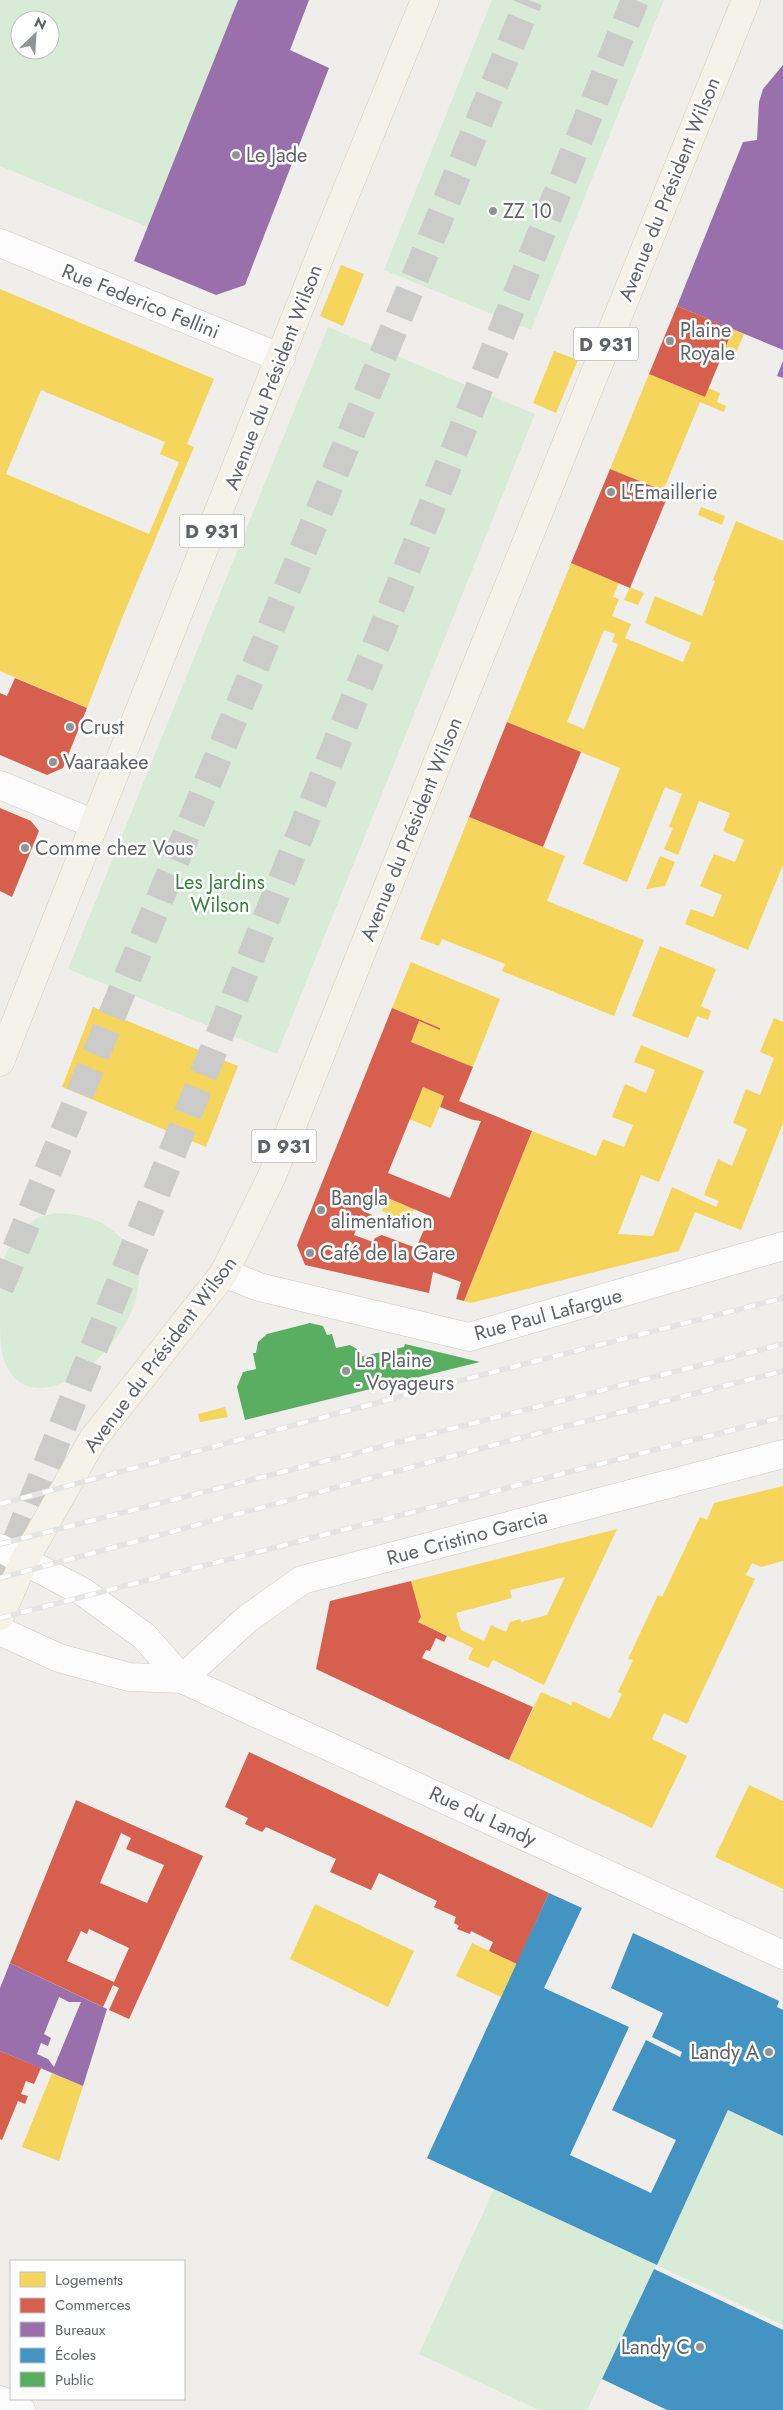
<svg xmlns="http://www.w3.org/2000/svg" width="783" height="2410" font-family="Jost,sans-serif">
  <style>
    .green { fill: #d8ebd6; fill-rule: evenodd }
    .homes { fill: #f6d55c; fill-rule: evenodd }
    .shops { fill: #d6604d; fill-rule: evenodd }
    .offices { fill: #9970ab; fill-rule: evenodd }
    .schools { fill: #4393c3 }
    .public { fill: #5aae61 }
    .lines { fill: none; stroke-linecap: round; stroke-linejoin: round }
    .motorway-tunnel { stroke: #cbcbca; stroke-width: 28; stroke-dasharray: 28 14; stroke-linecap: butt }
    .minor-casing { stroke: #cbcccc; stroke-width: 29 }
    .tertiary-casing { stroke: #cbcccc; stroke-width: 29 }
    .secondary-casing { stroke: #cacacb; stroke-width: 29 }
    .primary-casing { stroke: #d7ceb8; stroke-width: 29 }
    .minor { stroke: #fdfcfc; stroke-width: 28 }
    .tertiary { stroke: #fdfcfc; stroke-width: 28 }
    .secondary { stroke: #fdfcfc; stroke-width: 28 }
    .primary { stroke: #f4f2e9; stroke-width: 28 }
    .rail-casing { stroke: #e4e4e4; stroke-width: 5.5 }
    .rail { stroke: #fff; stroke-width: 4; stroke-dasharray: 11; stroke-linecap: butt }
    .poi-dot { fill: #919496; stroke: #fff; stroke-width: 2 }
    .labels { text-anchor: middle; stroke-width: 5; stroke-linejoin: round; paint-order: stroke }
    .shield { fill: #fff; stroke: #8f9295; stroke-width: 1 }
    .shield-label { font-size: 19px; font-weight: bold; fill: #5f6368 }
    .poi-label { font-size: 20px; fill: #5f6368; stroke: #fff; text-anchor: start }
    .street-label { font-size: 20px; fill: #5f6368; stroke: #fff }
    .park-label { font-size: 20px; fill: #348238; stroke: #fff }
  </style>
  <rect width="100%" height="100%" fill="#efeeea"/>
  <path class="green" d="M0,0H238L148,227L0,166ZM20,20H50V50H20Z
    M492,0H664L531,330L384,270Z
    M328,327L535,414L277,1054L68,969Z
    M58,1213C88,1215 103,1219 125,1242C185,1307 33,1451 3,1357C0,1343 0,1327 0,1312C0,1299 0,1284 0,1271C2,1254 24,1224 39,1217C45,1215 52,1214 58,1213Z
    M728,2110L783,2136V2325L657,2265L587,2410H539L419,2354L494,2189L657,2265Z"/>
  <path class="homes" d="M341,265L364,274L343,326L320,316Z
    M0,289L214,379L187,444L194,447L122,618L87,708L0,671ZM41,390L165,442L160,454L179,462L149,534L6,474Z
    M733,329L744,334L733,360L722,356Z
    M554,351L578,360L556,413L533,403Z
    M649,374L705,397L708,388L720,393L717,402L726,406L724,412L700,402L663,491L610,469Z
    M678,487L691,492L687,501L675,496Z
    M701,507L725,516L722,525L698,515Z
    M736,521L783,541V865L748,950L685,924L691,909L713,917L722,895L700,886L714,854L735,862L744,840L723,831L730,813L699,801L678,855L664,849L673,828L669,827L682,794L665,787L627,882L583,864L620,768L507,722L571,563L619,583L613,597L619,599L612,616L631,624L625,638L683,662L691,643L645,623L655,596L702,616L715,581L713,580ZM604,630L615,634L612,642L618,644L584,729L567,722Z
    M630,587L644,593L638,605L624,600Z
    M469,817L565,856L547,901L644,940L614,1016L502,971L505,964L442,939L439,946L420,939Z
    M660,856L675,862L665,886L646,889Z
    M660,946L716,969L701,1006L711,1011L708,1020L697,1016L688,1038L632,1016Z
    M411,962L500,999L473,1067L411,1042L419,1021L440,1030V1028L392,1008Z
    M93,1007L238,1066L206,1147L62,1087Z
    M774,1018L783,1022V1123L741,1230L695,1212L679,1251L471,1303L464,1301L532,1131L596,1156L603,1139L624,1147L633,1125L612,1117L625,1084L646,1093L655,1070L634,1062L641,1045L704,1071L659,1182L641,1175L618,1234L653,1236L672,1187L716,1207L719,1201L704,1195L718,1159L732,1166L747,1129L733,1123L746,1089L760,1095L774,1058L760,1052Z
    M423,1087L444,1096L431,1128L409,1119Z
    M387,1198L414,1209L408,1222L382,1211Z
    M225,1407L228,1417L200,1422L198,1414Z
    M783,1486V1561L761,1567L752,1563L746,1575L755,1579L687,1724L664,1713L652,1739L687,1756L652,1828L509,1760L541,1692L571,1705L573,1701L610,1719L622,1694L618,1692L633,1660L628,1659L658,1595L662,1597L700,1517L707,1520L714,1503Z
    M617,1529L544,1685L493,1660L488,1668L468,1659L473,1648L418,1622L421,1617L411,1581ZM565,1577L547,1615L521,1622L520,1619L510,1622L506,1632L491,1625L484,1641L461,1630L456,1613L512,1598L510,1590Z
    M749,1785L783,1801V1889L715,1857Z
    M315,1904L414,1951L388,2007L290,1959Z
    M472,1943L517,1964L501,1997L456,1976Z
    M52,2073L83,2086L59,2161L22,2147Z"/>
  <path class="shops" d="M677,306L733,329L705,397L649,374Z
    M610,469L669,493L630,588L571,563Z
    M15,678L87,708L63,768L47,775L0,755V693L7,696Z
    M507,722L581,752L543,847L469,817Z
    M0,808L31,821L39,831L12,897L0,891Z
    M392,1008L440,1028V1030L419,1021L411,1042L473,1067L459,1101L532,1131L464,1301L456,1299L461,1282L433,1272L429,1293L305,1265L297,1245ZM423,1087L444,1096L440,1107L473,1120L481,1121L450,1198L388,1173ZM381,1195L430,1216L416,1248L382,1235L375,1238L373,1242L354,1235L358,1223L367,1227L372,1215L364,1211L369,1198Z
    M411,1581L421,1617L418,1622L447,1636L444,1642L436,1638L430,1651L426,1650L422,1658L533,1707L509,1760L316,1669L330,1601Z
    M249,1752L549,1893L517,1964L489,1951L493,1942L471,1931L470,1934L457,1929L459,1926L454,1923L456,1917L434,1907L437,1901L379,1873L371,1890L330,1872L336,1859L266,1827L262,1832L245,1824L248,1818L225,1807Z
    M76,1800L203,1856L129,2019L109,2010L119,1988L113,1985L103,2007L10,1963ZM121,1833L131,1838L126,1849L164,1865L147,1903L100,1883ZM89,1929L129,1948L114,1982L67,1961L81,1931L87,1934Z
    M0,2051L41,2068L34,2084L26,2081L21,2094L28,2096L25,2104L18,2101L2,2140L0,2139Z"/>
  <path class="offices" d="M238,0H309L290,50L329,68L245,285L216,295L134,261Z
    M783,65V350L677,306L743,142L757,140L759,102L763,89Z
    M783,361V378L777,376Z
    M10,1963L107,2009L83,2086L0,2051V1988ZM59,1997L69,2002H81L54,2067L48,2059L37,2054L41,2043L48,2046L51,2038L44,2034Z"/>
  <path class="schools" d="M549,1893L582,1908L544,1988L629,2027L570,2155L651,2193L676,2140L612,2110L646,2040L680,2057L682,2052L652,2037L663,2013L611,1988L633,1933L779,2001L777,2007L783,2010V2136L728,2110L657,2265L427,2158Z
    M654,2269L783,2330V2410H667L602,2379Z"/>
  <path class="public" d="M310,1323L323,1326L327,1335L332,1334L336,1348L350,1345L357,1349L359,1357L404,1347L405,1344L480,1362L245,1420L237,1387L243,1372L256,1369L253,1353H256L258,1342L267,1334Z"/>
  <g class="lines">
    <path class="motorway-tunnel" d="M0,1288L529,0
      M0,1582L635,0"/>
    <defs>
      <path id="minor" d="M0,243L281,358
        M0,785L94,824
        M224,1273L259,1287L469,1337L783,1246
        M0,2400L21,2410"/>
      <path id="tertiary" d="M182,1679L247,1619L302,1580L783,1454"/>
      <path id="secondary" d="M0,1548L83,1592L144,1636L182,1679
        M0,1631L59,1658L129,1677L182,1679L783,1955"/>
      <path id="primary" d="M0,1062L324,246L425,0
        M0,1616L24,1561L93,1439L224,1273L272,1176L467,689L746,0"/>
    </defs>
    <use href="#minor" class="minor-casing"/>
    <use href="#tertiary" class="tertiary-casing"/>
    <use href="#secondary" class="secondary-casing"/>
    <use href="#primary" class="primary-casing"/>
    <use href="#minor" class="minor"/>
    <use href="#tertiary" class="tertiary"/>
    <use href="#secondary" class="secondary"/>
    <use href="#primary" class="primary"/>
    <defs>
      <path id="rail" d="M0,1504L462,1380L783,1298
        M0,1544L783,1344
        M0,1578L512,1440L783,1371
        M0,1618L783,1417"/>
    </defs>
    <use href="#rail" class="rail-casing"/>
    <use href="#rail" class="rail"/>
  </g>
  <g class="poi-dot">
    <circle cx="236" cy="155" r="5"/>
    <circle cx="493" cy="211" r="5"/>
    <circle cx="670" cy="341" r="5"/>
    <circle cx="611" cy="492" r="5"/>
    <circle cx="70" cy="727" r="5"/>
    <circle cx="53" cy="762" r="5"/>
    <circle cx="25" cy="848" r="5"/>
    <circle cx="321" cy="1210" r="5"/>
    <circle cx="310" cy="1253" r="5"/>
    <circle cx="346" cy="1371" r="5"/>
    <circle cx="769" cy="2052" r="5"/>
    <circle cx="700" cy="2347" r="5"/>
  </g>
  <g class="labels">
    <g class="shield">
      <rect x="573.5" y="327.5" width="65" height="33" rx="4"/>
      <rect x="179.5" y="514.5" width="65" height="33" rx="4"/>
      <rect x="251.5" y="1129.5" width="65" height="33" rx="4"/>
    </g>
    <g class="shield-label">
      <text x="606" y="351">D 931</text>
      <text x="212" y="538">D 931</text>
      <text x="284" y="1153">D 931</text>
    </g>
    <g class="poi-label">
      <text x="246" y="162">Le Jade</text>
      <text x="503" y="218">ZZ 10</text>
      <text x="680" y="337">Plaine<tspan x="680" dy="23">Royale</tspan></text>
      <text x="621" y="499">L'Emaillerie</text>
      <text x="80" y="734">Crust</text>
      <text x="63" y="769">Vaaraakee</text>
      <text x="35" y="855">Comme chez Vous</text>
      <text x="331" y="1205">Bangla<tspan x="331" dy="23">alimentation</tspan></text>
      <text x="320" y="1260">Café de la Gare</text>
      <text x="356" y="1367">La Plaine<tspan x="356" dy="23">- Voyageurs</tspan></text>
      <text x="759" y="2059" text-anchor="end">Landy A</text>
      <text x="690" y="2354" text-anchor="end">Landy C</text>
    </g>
    <g class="street-label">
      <text transform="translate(669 189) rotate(-68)" y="7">Avenue du Président Wilson</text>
      <text transform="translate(141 301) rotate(22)" y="7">Rue Federico Fellini</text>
      <text transform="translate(273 377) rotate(-69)" y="7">Avenue du Président Wilson</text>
      <text transform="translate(411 829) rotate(-68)" y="7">Avenue du Président Wilson</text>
      <text transform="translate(548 1314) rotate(-15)" y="7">Rue Paul Lafargue</text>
      <text transform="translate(160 1354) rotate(-53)" y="7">Avenue du Président Wilson</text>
      <text transform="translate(467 1537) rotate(-15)" y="7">Rue Cristino Garcia</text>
      <text transform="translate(483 1816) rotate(25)" y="7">Rue du Landy</text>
    </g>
    <g class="park-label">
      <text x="220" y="889">Les Jardins<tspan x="220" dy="23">Wilson</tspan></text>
    </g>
  </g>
  <rect x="10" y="2260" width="175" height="140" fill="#ffffff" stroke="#bfc1c3"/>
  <rect x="20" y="2272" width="25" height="15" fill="#f6d55c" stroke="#bfc1c3"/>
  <text x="55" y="2285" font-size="15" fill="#5f6368">Logements</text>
  <rect x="20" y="2298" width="25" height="15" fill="#d6604d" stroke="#bfc1c3"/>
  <text x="55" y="2310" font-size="15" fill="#5f6368">Commerces</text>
  <rect x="20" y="2322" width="25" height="15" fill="#9970ab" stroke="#bfc1c3"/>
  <text x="55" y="2335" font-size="15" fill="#5f6368">Bureaux</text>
  <rect x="20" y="2348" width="25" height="15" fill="#4393c3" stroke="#bfc1c3"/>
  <text x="55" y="2360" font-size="15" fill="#5f6368">Écoles</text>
  <rect x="20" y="2372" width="25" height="15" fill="#5aae61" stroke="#bfc1c3"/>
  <text x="55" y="2385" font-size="15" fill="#5f6368">Public</text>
  <g transform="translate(35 35) rotate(25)"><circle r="24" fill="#ffffff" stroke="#bfc1c3"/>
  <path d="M0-4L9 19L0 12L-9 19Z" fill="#919496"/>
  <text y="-8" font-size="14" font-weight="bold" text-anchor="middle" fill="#5f6368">N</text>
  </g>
</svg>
